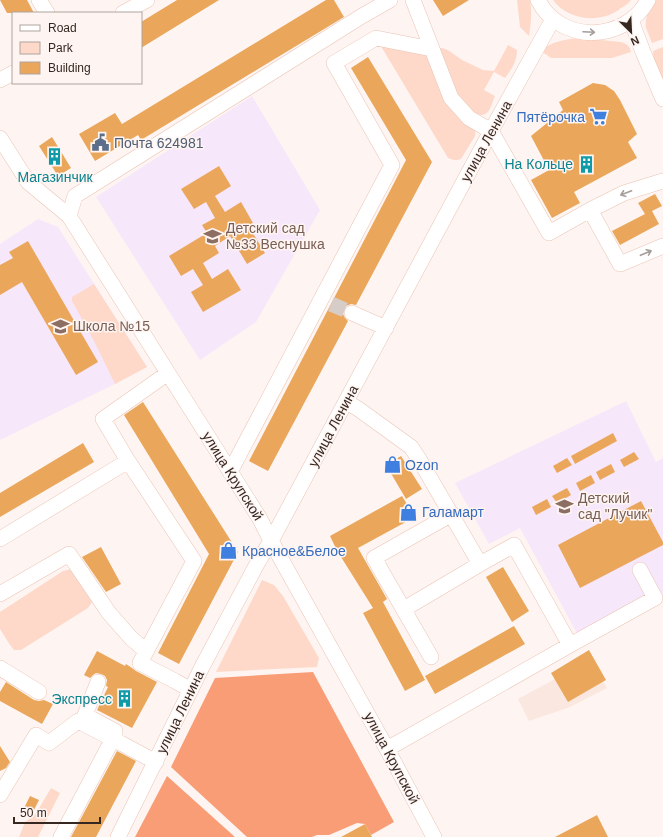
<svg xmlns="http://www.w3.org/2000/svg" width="663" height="837" font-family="Helvetica,sans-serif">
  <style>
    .built { fill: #fae7df }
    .education { fill: #f7e7fa }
    .green { fill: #fed9c9 }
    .forest { fill: #f99d76 }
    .building { fill: #eaa75b }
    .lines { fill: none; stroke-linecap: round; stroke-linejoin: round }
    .minor-tunnel { stroke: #d6ccc8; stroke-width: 15; stroke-dasharray: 15 8; stroke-linecap: butt }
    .minor-casing { stroke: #eac3b3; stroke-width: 16 }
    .minor { stroke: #fff; stroke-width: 15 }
    .oneway { stroke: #a59e9b }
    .labels { text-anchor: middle; stroke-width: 3; stroke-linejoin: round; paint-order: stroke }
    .shop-label { font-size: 14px; fill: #366cbe; stroke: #fef5f2; text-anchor: start }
    .street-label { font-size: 14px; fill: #362721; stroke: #fef5f2 }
    .service-label { font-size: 14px; fill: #4e5e75; stroke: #fef5f2; text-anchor: start }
    .culture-label { font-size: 14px; fill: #0d838f; stroke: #fef5f2; text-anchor: end }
    .education-label { font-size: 14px; fill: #785e54; stroke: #fef5f2; text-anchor: start }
  </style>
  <rect width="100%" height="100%" fill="#fef5f2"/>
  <path class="built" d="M590,660L607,688L570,707L529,721L518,699Z"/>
  <path class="education" d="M252,96L320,210L256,322L200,360L96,197Z
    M38,219L58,227L147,367L115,384L0,440V244Z
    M626,401L656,462L663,458V594L580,639L520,528L489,544L455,483Z"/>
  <path class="green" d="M517,0H530C532,12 531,24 529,36L520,27Z
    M553,0H631C628,4 625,6 621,8C602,24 568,21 553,0Z
    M654,0H663V39L652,43C650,38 648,33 646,28C644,18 650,8 654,0Z
    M376,38L432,49L442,48L448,50L462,60L483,70L494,71L508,45L517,50C517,61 512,69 505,78L494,72L484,90L495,96C489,110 490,119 472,113C473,120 476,129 475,136L461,159C456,161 453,160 448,158Z
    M580,38L621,42C627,44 630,46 631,52L612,58H551L541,51C551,41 567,39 580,38Z
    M663,47V79H655L653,51Z
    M94,284L147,367L115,384L94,341L72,301V297Z
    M71,569L91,592L92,602L88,608L21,650H14L10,645L0,629V612L63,571Z
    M262,580L274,585L283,596L319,658L317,667L216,672Z
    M51,788L60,793L38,837H19L25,822L35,815Z"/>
  <path class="forest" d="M313,672L394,822L371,835L365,824L357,823L329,835H317L312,837H247L171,767L215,678Z
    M167,776L235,837H135Z"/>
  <path class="building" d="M0,0H27L34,13H7Z
    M177,0H219L141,48V22Z
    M326,0H334L344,17L141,140L138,135L95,161L79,134L115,113L122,124Z
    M433,0H469L443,16Z
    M368,57L432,162L356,305L351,304L346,306L344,309L343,314L345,318L348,321L268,471L249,461L406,160L351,68Z
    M593,83L605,85L614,91L620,100L637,134L628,142L637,158L574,192L580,203L552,218L531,180L549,170L531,136L563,110L559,102Z
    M52,137L71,168L58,176L39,146Z
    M219,166L231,186L215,196L225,212L241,202L253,223L248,225L265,253L247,264L230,236L215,246L219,253L203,263L212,279L228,269L241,290L203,312L191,292L203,285L193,269L181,276L169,256L207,233L202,225L215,218L206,202L194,209L181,189Z
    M655,194L662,206L652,211L659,224L620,245L612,231L645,214L638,203Z
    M28,241L98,362L76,375L22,282L0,295V265L13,258L9,252Z
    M143,402L238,552L179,664L158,653L209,554L124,415Z
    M613,433L617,441L575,464L571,456Z
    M83,443L94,462L0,517V493Z
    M634,452L639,459L624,467L620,460Z
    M401,456L422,489L406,499L386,465Z
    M567,458L572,465L557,473L553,466Z
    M611,464L615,472L600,480L596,472Z
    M591,475L595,483L580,491L576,483Z
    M567,488L571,495L557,503L552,496Z
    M402,496L415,517L358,548L387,599L383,602L425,680L405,691L363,613L373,608L341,557H340L330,536Z
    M547,499L551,507L536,515L532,507Z
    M641,501L663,542V545L580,588L558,545Z
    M101,547L121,584L106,592L82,557Z
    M503,567L529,611L512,622L486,577Z
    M514,626L525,644L435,694L425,676Z
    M589,650L606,680L568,702L551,673Z
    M97,651L125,666L126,664L132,668L136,671L157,682L132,728L97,710L108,687L106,686L107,680L105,676L101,674L96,673L93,675L90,678L84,675Z
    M6,682L34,700L39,701L44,700L53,704L42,724L0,701V692Z
    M0,746L10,762L6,768L0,771Z
    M117,751L136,761L96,837H71Z
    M30,796L39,800L33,812L24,808Z
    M597,815L608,837H555Z
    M365,824L372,837H341Z"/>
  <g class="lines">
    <path class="minor-tunnel" d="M331,304L352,313"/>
    <defs>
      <path id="minor" d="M39,0L47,13
        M413,0L432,49
        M538,0C560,44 625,43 648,0
        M123,13L147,0
        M631,20L643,52L663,99
        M0,80L13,73
        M0,138L28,182L69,216L260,519L271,541L387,749L434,837
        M663,181L624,193L590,210L620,264L663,246
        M69,216L75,196L362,16L390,0
        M352,313L386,328
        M346,402L357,408L411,447L419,459L480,564L514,545L570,645L387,749
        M128,461L194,561L140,663L175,681L191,690
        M230,472L392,165L334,63L376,38L432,49L451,98L469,118L491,131L549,233L590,210
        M0,539L128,461L103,419L168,373
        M0,594L69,554L109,613L131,638L146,651
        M404,609L480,564
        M570,645L655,598L640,570
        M431,657L374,558L452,514
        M0,668L39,692
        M0,795L36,735L49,743L78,721L115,740V731L85,715L98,682
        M61,837L109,746L115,740L156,762
        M118,837L203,665L258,562L271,541L491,131L553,19"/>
    </defs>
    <use href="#minor" class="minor-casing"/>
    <use href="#minor" class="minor"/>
  </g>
  <defs><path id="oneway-shaft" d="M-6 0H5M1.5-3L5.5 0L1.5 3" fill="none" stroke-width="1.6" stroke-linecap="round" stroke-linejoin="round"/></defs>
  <g class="oneway">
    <use href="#oneway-shaft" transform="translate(589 32) rotate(3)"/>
    <use href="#oneway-shaft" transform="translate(626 193) rotate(159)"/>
    <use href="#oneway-shaft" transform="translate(646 253) rotate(-23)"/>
  </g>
  <defs>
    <symbol id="supermarket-bare" viewBox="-9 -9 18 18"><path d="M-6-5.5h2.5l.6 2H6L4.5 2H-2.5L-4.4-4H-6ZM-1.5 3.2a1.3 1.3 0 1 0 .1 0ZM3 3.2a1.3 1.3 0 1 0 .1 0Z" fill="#3f7fe0" stroke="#fef5f2" stroke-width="2.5" paint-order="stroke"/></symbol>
    <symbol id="civic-bare" viewBox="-9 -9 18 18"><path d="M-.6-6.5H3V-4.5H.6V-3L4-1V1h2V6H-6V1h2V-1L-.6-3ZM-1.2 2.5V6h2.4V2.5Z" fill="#5c6f8a" stroke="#fef5f2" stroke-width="2.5" paint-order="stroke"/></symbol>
    <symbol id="building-bare" viewBox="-9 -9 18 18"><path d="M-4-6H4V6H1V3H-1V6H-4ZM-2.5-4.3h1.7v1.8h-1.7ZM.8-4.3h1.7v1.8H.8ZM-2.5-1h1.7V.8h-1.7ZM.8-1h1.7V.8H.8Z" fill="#0f9aa8" stroke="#fef5f2" stroke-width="2.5" paint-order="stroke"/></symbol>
    <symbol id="school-bare" viewBox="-9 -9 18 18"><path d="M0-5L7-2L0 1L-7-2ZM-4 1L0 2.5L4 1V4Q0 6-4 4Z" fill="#8d6e63" stroke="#fef5f2" stroke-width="2.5" paint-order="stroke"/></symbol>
    <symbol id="shop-bare" viewBox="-9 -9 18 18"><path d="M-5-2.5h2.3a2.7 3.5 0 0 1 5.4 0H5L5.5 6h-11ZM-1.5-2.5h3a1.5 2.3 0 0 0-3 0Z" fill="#3f7fe0" stroke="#fef5f2" stroke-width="2.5" paint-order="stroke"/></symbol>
  </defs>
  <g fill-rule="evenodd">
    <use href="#supermarket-bare" x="586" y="104" width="25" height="25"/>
    <use href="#civic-bare" x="88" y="130" width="25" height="25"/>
    <use href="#building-bare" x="42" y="144" width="25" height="25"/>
    <use href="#building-bare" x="574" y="152" width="25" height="25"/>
    <use href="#school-bare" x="200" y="224" width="25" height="25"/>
    <use href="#school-bare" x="48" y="314" width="25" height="25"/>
    <use href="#shop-bare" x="380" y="452" width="25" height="25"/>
    <use href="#school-bare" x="552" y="494" width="25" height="25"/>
    <use href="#shop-bare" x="396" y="500" width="25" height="25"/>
    <use href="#shop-bare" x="216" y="538" width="25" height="25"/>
    <use href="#building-bare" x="112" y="686" width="25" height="25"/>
  </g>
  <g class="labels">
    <g class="shop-label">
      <text x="585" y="122" text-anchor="end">Пятёрочка</text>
      <text x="405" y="470">Ozon</text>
      <text x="422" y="517">Галамарт</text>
      <text x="242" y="556">Красное&amp;Белое</text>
    </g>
    <g class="street-label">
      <text transform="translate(486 141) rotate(-61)" y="5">улица Ленина</text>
      <text transform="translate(333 426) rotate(-62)" y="5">улица Ленина</text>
      <text transform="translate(233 476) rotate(58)" y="5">улица Крупской</text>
      <text transform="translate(180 712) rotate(-64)" y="5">улица Ленина</text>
      <text transform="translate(392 758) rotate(62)" y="5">улица Крупской</text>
    </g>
    <g class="service-label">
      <text x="114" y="148">Почта 624981</text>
    </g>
    <g class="culture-label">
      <text x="573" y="169">На Кольце</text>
      <text x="55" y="182" text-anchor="middle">Магазинчик</text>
      <text x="112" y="704">Экспресс</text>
    </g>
    <g class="education-label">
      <text x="226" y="233">Детский сад<tspan x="226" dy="16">№33 Веснушка</tspan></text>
      <text x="73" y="331">Школа №15</text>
      <text x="578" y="503">Детский<tspan x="578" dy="16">сад "Лучик"</tspan></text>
    </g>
  </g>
  <rect x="12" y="12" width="130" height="72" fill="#fef5f2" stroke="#aea39e"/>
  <rect x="20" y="25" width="20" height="6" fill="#ffffff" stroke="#aea39e"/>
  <text x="48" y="32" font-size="12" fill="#362721">Road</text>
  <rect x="20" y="42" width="20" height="12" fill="#fed9c9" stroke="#aea39e"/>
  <text x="48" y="52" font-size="12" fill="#362721">Park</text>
  <rect x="20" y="62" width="20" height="12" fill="#eaa75b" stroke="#aea39e"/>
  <text x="48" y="72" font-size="12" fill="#362721">Building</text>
  <g transform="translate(631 32) rotate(156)" stroke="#fef5f2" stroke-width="3" paint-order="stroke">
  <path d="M0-3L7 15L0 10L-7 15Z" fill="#362721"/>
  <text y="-6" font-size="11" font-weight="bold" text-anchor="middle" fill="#362721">N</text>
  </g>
  <path d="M14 817v6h86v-6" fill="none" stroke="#362721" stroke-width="2"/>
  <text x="20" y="817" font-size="12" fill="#362721" stroke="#fef5f2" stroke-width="3" paint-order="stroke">50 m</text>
</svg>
